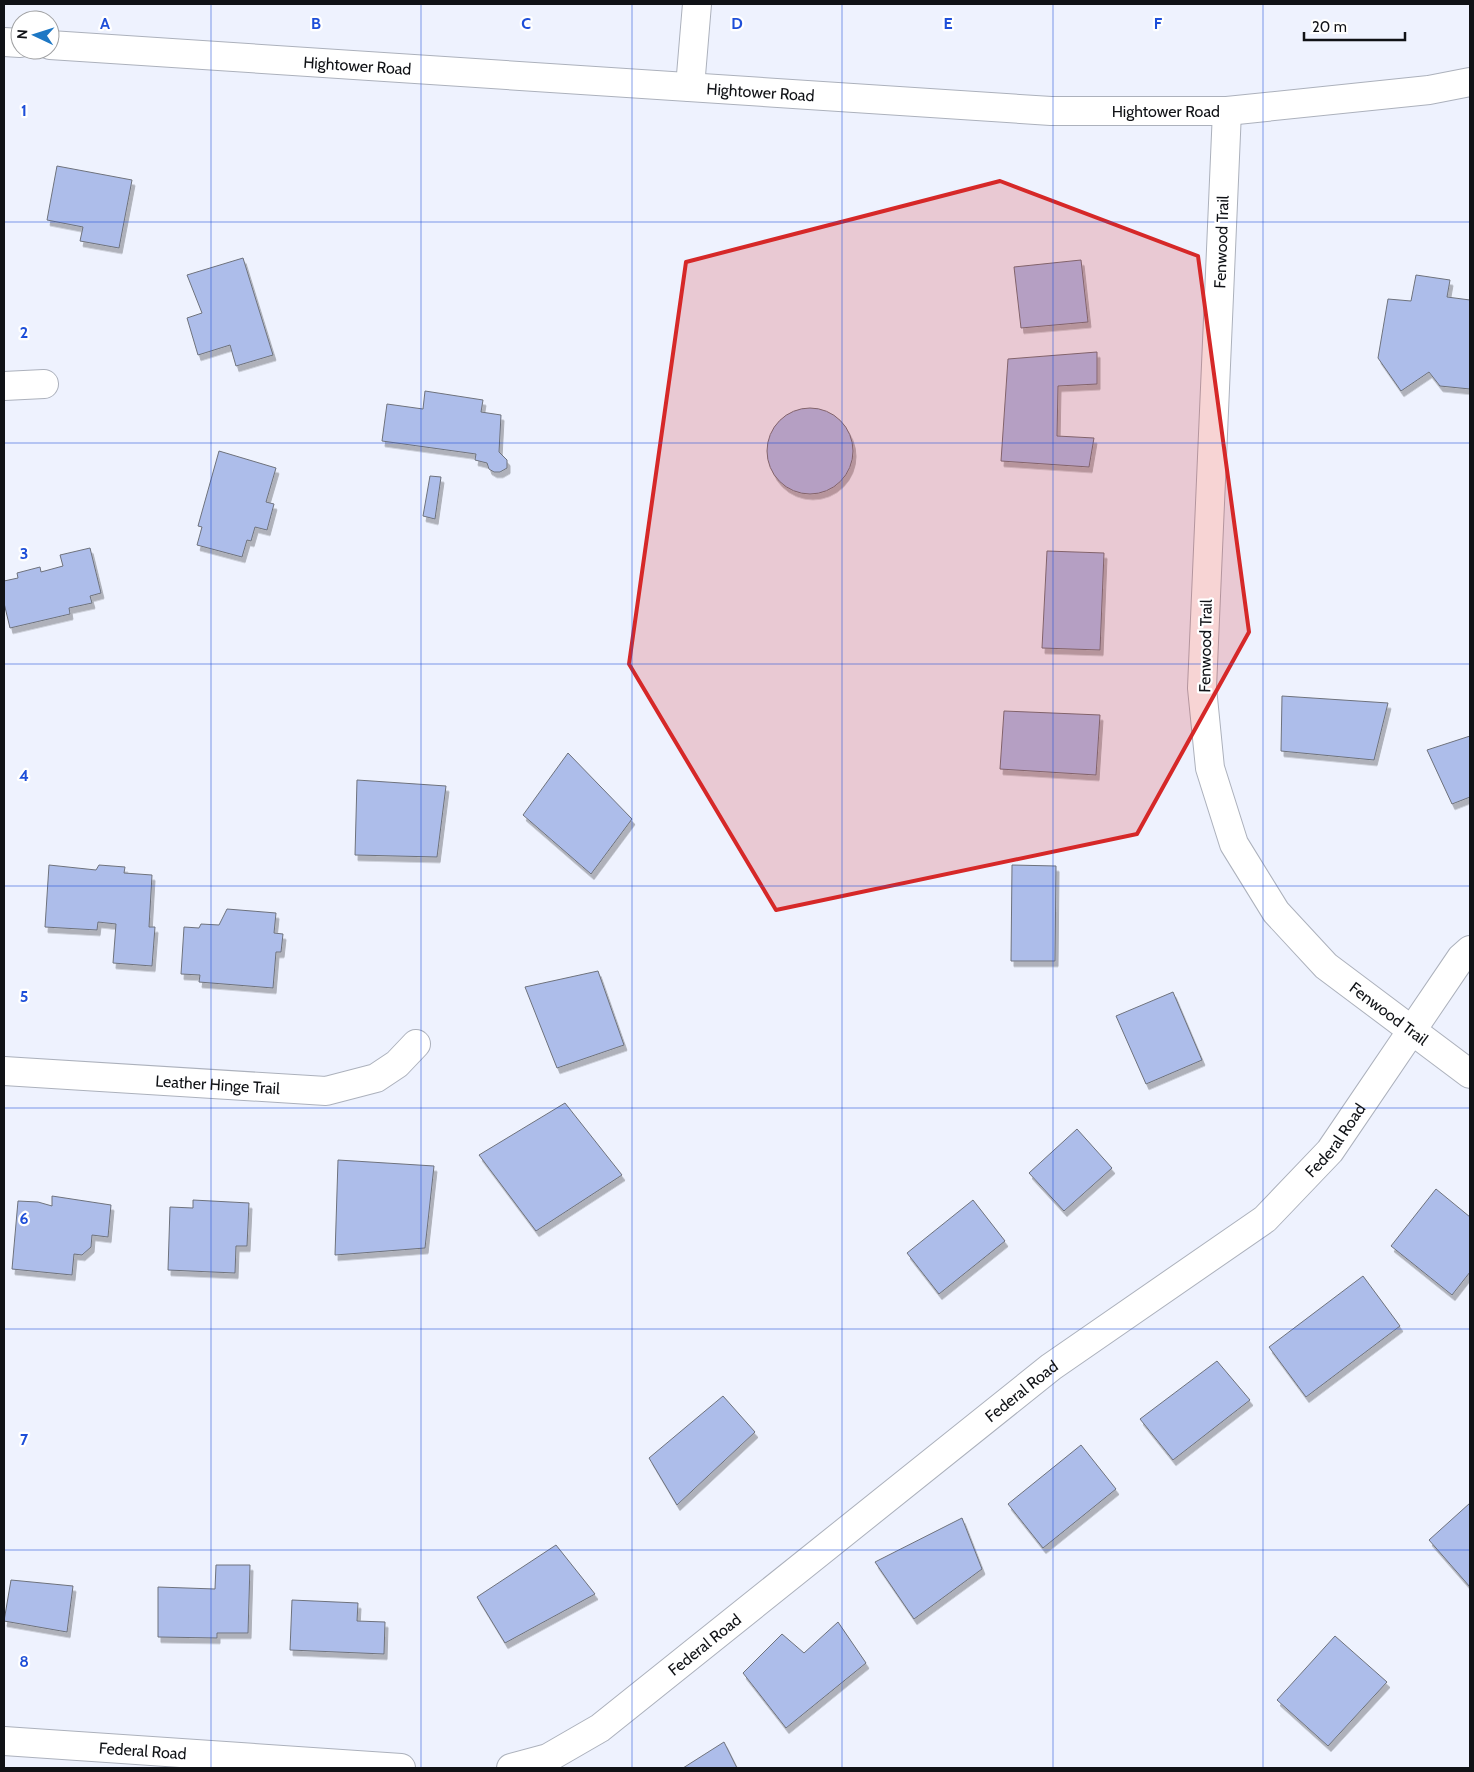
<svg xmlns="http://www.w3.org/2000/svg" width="1474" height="1772" font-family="Cabin,sans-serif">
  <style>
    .building { fill: #adbdea; stroke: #6e727c; filter: url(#shadow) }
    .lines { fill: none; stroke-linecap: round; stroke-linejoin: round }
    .minor-casing { stroke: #acb1bc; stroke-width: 30 }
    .tertiary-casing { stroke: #acb1bc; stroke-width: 30 }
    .minor { stroke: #fff; stroke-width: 28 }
    .tertiary { stroke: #fff; stroke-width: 28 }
    .marked { fill: #d62828; fill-opacity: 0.2; stroke: #d62828; stroke-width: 4; stroke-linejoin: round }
    .grid { fill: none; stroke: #1d4ed8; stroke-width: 1; stroke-opacity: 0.55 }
    .labels { text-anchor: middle; stroke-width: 4.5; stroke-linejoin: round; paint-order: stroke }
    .street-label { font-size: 16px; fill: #101216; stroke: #fff }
    .grid-label { font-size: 16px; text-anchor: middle; font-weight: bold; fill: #1d4ed8; stroke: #fff; stroke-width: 4.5; stroke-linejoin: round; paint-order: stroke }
  </style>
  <defs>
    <filter id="shadow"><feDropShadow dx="3" dy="5.5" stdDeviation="0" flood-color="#0004"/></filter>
  </defs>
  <rect width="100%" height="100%" fill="#eef2fe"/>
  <path class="building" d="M57,166L132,180L119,248L80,241L83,227L47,220Z
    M243,258L273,355L236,366L230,345L198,355L187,318L202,313L187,275Z
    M1081,260L1088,322L1021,328L1014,267Z
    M1416,275L1450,280L1447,297L1470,300V389L1440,386L1429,372L1401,391L1378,358L1388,299L1411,301Z
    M1097,352V384L1058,386L1057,436L1094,438L1089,467L1001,461L1008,359Z
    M425,391L483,400L481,412L501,415L499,452L507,460V468L500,472H494L489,469L487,463L475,460L476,454L382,441L387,404L423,409Z
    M767 451a43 43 0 1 1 86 0a43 43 0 1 1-86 0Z
    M219,451L276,468L266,502L274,504L267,530L255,527L251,541L247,540L242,557L197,545L202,527L198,526Z
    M430,476L441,477L435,519L423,516Z
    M90,548L101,593L90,596L92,603L69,608L70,614L10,628L4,603V581L18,578L17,573L40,567L41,572L63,566L60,555Z
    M1047,551L1104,553L1100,650L1042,648Z
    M1282,696L1388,703L1374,760L1281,751Z
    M1004,711L1100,715L1096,775L1000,769Z
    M1470,736V797L1452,804L1427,750Z
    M568,753L632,819L591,874L523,815Z
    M357,780L446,786L437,857L355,855Z
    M49,865L96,870L99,865L125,867L124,873L152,875L149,927H155L152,966L113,963L116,924L98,922L97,930L45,927Z
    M1012,865L1056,866L1055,961H1011Z
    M227,909L276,913L274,933L283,934L281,952H276L273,988L199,982L200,975L181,974L184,927L199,928L201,924L219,925Z
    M598,971L624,1045L557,1068L525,987Z
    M1173,992L1202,1060L1146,1084L1116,1016Z
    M565,1103L622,1175L536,1231L479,1155Z
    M1077,1129L1112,1168L1064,1211L1029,1173Z
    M338,1160L434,1166L425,1248L335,1255Z
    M1436,1189L1470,1217V1272L1452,1295L1391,1246Z
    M52,1196L111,1205L108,1237L92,1235L91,1247L82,1255L74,1254L72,1275L12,1269L18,1201L38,1202L52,1206Z
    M193,1200L249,1203L247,1246H236L235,1273L168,1270L170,1207L193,1208Z
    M973,1200L1005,1241L939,1294L907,1253Z
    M1363,1276L1400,1326L1306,1397L1269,1347Z
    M1217,1361L1250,1400L1173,1460L1140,1419Z
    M723,1396L755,1432L677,1505L649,1458Z
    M1081,1445L1116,1489L1043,1548L1008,1504Z
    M1470,1503V1587L1429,1540Z
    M962,1518L982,1569L914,1619L875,1562Z
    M556,1545L595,1594L505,1643L477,1597Z
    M216,1565H250L248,1633H217V1638L158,1637V1587L215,1589Z
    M11,1580L73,1586L67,1632L4,1621Z
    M292,1600L358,1603L357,1621L385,1622L384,1654L290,1650Z
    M838,1622L866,1663L786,1728L743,1673L782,1634L804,1653Z
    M1335,1636L1387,1682L1328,1746L1277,1700Z
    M724,1742L737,1768H683Z"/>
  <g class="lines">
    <defs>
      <g id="minor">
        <path d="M690,87L697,4"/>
        <path id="s1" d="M1227,111L1202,688L1210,768L1234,844L1276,912L1326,966L1470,1074"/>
        <path d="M4,386L44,384"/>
        <path id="s2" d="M4,1071L326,1091L376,1078L397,1064L416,1044"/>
        <path id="s3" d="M4,1741L401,1768"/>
        <path id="s4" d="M511,1768L548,1758L600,1728L1051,1367L1265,1219L1330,1151L1461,958L1470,950"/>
      </g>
      <g id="tertiary">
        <path d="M4,42L20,43"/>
        <path id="s5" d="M50,45L1051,111H1227L1429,90L1470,82"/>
      </g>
    </defs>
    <use href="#minor" class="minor-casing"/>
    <use href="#tertiary" class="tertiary-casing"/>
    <use href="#minor" class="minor"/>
    <use href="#tertiary" class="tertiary"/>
  </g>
  <path class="marked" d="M1000,181L1198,256L1249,632L1137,834L776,910L629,664L686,262Z"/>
  <path class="grid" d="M211,4V1768M421,4V1768M632,4V1768M842,4V1768M1053,4V1768M1263,4V1768M4,222H1470M4,443H1470M4,664H1470M4,886H1470M4,1108H1470M4,1329H1470M4,1550H1470"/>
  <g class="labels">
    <g class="street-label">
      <text dy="6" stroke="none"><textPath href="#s5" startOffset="308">Hightower Road</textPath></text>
      <text dy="6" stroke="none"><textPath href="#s5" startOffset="712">Hightower Road</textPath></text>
      <text dy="6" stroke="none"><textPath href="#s5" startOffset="1118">Hightower Road</textPath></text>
      <text transform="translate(1221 242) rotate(-88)" y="6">Fenwood Trail</text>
      <text transform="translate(1205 646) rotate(-89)" y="6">Fenwood Trail</text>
      <text dy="6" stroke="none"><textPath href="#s1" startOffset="970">Fenwood Trail</textPath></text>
      <text dy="6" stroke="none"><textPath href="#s2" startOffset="214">Leather Hinge Trail</textPath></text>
      <text dy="6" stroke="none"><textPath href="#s4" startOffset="1042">Federal Road</textPath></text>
      <text dy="6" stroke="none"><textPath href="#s4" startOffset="638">Federal Road</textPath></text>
      <text dy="6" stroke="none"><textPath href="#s4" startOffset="232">Federal Road</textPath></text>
      <text dy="6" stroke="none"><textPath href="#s3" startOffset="139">Federal Road</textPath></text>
    </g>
  </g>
  <g class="grid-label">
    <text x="105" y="29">A</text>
    <text x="316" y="29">B</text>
    <text x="526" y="29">C</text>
    <text x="737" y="29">D</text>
    <text x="948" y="29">E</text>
    <text x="1158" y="29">F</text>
    <text x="24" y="116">1</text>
    <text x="24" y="338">2</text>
    <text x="24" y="559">3</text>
    <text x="24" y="781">4</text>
    <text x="24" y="1002">5</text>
    <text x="24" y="1224">6</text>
    <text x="24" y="1445">7</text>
    <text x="24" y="1667">8</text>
  </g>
  <rect width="1474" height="1772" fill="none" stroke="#101216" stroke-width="10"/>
  <g transform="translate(35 35) rotate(274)"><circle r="24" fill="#ffffff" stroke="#9fa0a2"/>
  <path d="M0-4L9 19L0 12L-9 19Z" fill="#1d77c4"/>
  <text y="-8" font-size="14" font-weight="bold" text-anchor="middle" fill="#101216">N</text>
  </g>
  <path d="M1304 32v8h101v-8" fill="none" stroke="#101216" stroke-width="2.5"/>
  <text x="1312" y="32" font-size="15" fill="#101216" stroke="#ffffff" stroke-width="4" paint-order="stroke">20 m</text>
</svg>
